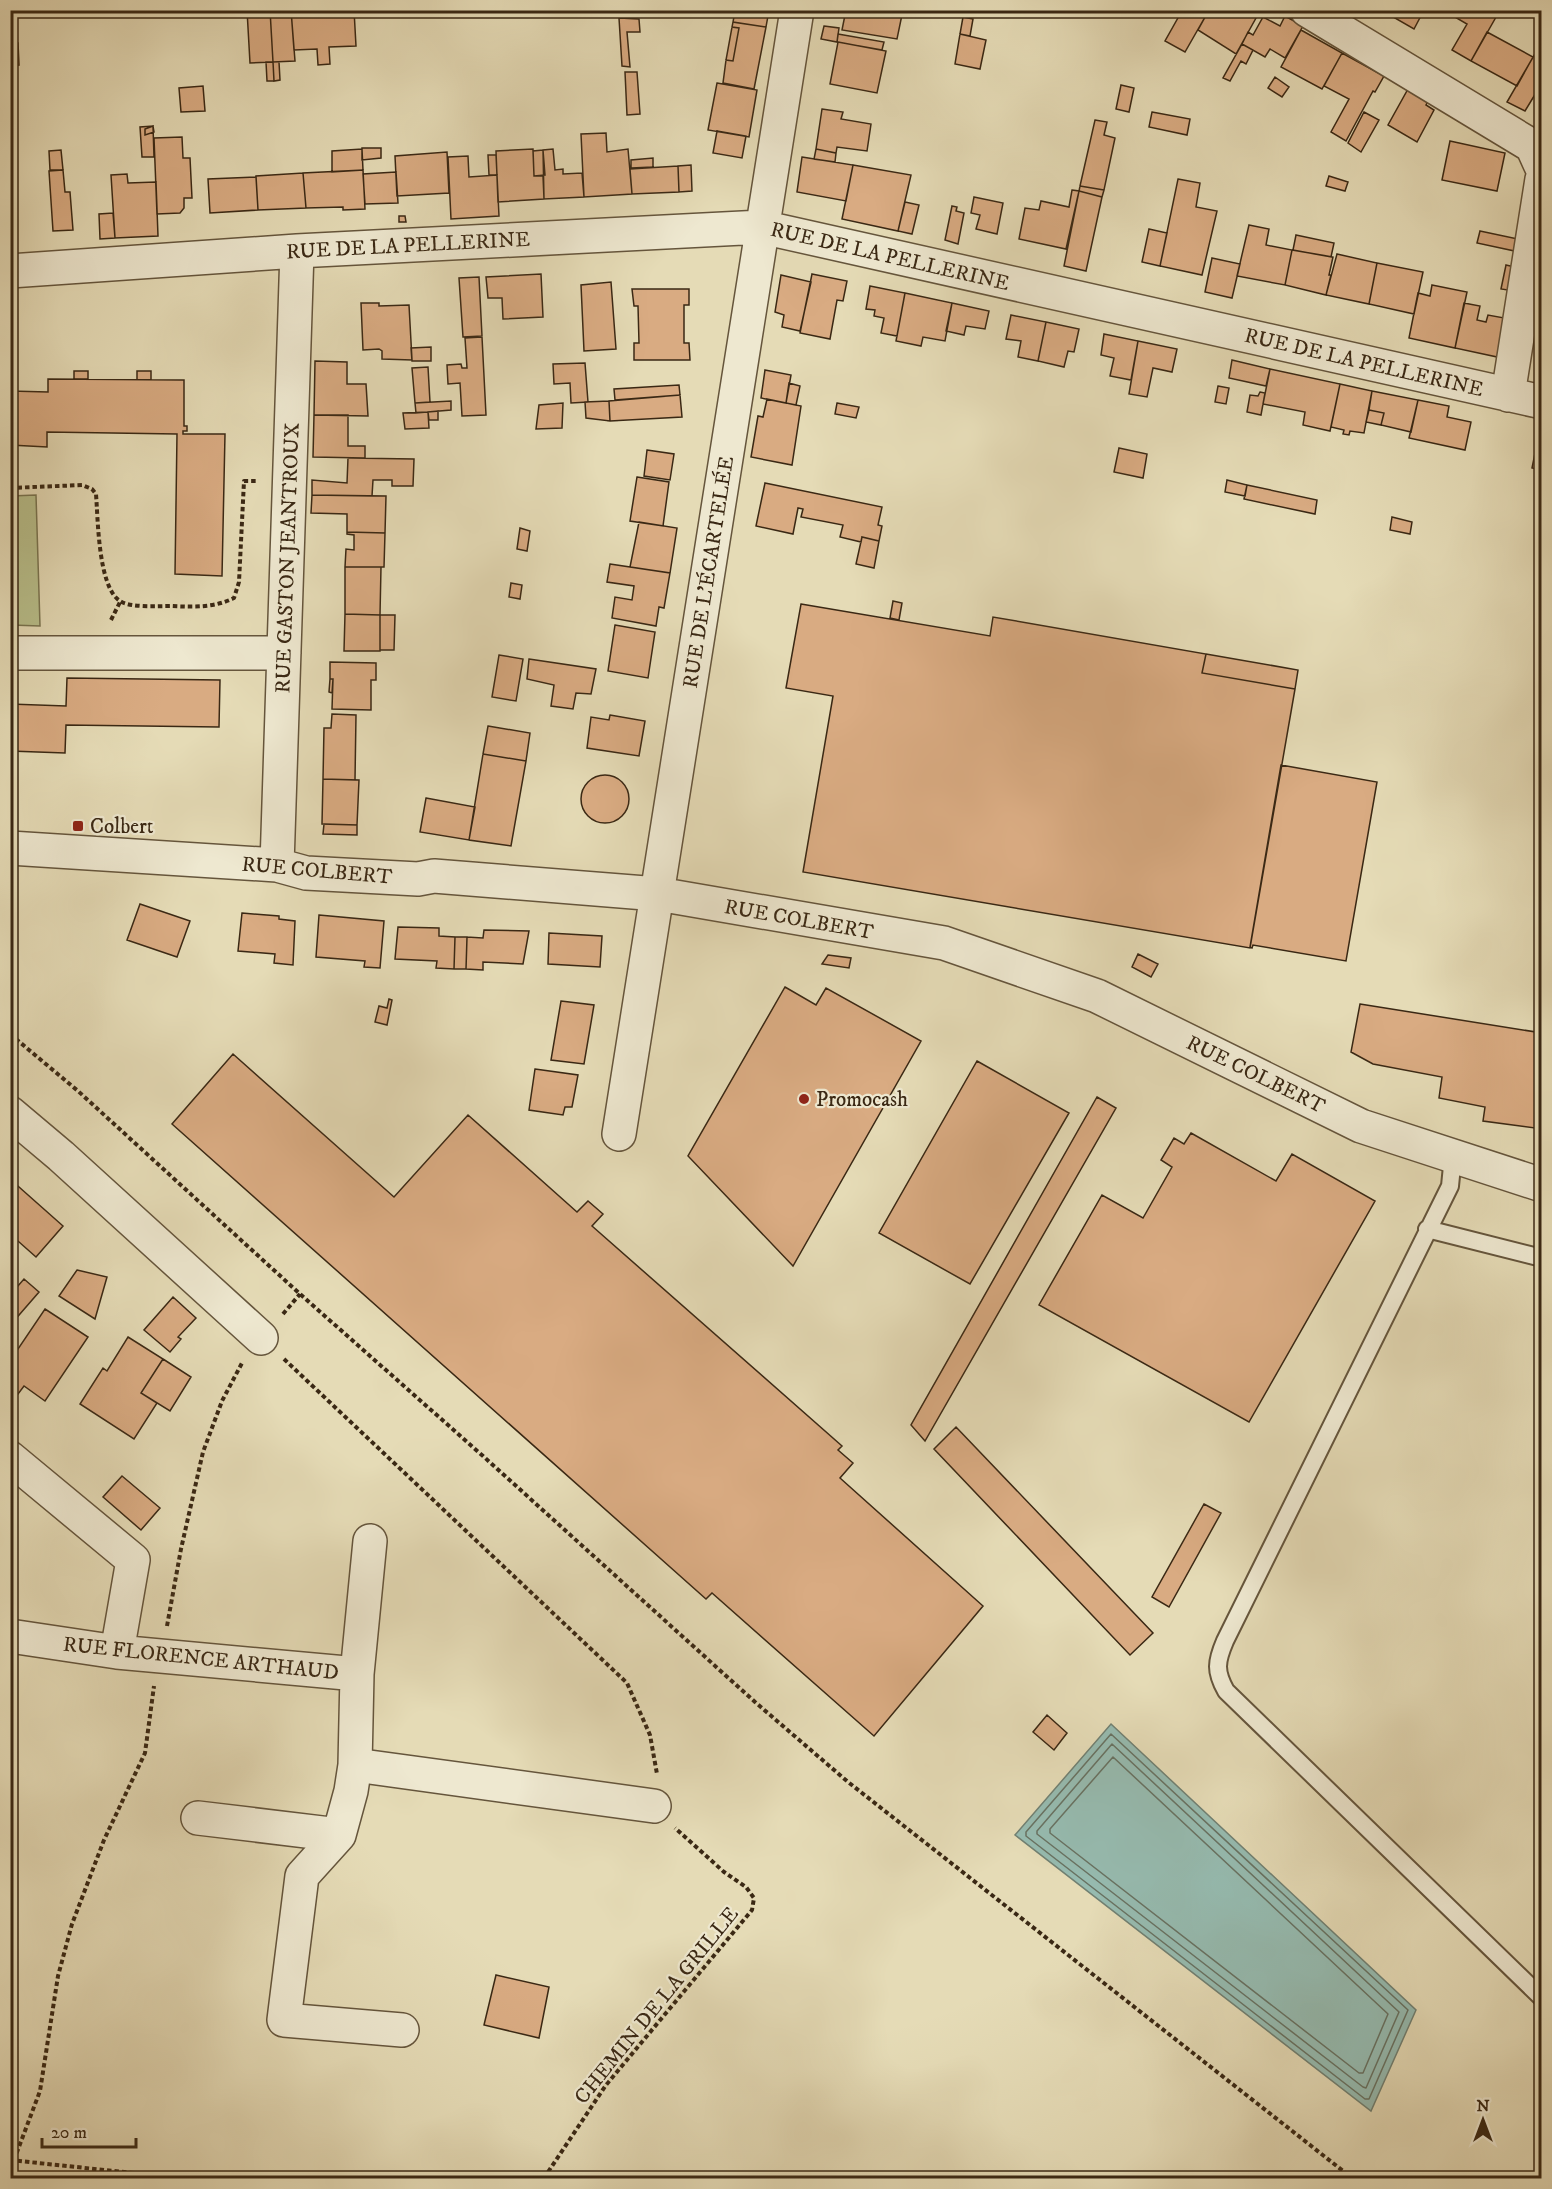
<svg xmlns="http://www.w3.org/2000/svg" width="1552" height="2189" font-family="'IM FELL DW Pica',serif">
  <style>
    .green { fill: #b8bf8b; stroke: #797450; stroke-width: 1.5 }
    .water { fill: #96bbb0; stroke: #718072; stroke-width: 1.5 }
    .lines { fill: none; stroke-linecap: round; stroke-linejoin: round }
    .shore { stroke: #687262; stroke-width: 1.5 }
    .building { fill: #d9ab82; stroke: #3a2814; stroke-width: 1.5 }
    .lane-casing { stroke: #65553c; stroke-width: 20 }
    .street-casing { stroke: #65553c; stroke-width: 36 }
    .path { stroke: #3a2814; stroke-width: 4; stroke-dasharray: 4.5 3; stroke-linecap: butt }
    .lane { stroke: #eee8d0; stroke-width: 16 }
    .street { stroke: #eee8d0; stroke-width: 33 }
    .poi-dot { fill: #8f2418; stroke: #eee8d0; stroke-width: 2 }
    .labels { text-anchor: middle; stroke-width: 4.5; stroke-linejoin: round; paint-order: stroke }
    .street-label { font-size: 21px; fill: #3a2814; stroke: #eee8d0 }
    .poi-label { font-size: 21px; fill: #3a2814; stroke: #eee8d0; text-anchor: start }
  </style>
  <rect width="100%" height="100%" fill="#e5dbb6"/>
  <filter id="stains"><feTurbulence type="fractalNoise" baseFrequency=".00333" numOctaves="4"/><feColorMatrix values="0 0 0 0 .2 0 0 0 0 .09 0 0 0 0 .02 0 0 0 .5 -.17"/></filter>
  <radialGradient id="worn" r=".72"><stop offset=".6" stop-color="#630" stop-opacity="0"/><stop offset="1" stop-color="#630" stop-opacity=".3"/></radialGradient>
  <path class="green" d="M36,495L40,626L11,625V496Z"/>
  <path class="water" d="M1111,1724L1416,2010L1371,2111L1015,1835Z"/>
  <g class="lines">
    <path class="shore" d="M1111,1734L1408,2010L1369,2099H1365L1026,1836V1832Z
      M1112,1744L1399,2012L1366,2088L1363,2087L1037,1834V1831Z
      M1113,1757L1388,2014L1363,2073H1359L1050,1833V1829Z"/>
  </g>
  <path class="building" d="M247,10H270L273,62L250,63Z
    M270,10H291L295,61L273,62Z
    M291,10H354L356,46L329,47L330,64L318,65L317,49L294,50Z
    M469,10H487V14H469Z
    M503,10H525V15L503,16Z
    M846,10H903L897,39L842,30Z
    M1170,10H1209L1185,52L1165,41L1179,16Z
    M1209,10H1243L1256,18L1236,54L1198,30Z
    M1381,10H1424L1414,29Z
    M1450,10H1500L1471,61L1452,50L1467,24L1448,13Z
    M735,11L768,16L766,27L733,22Z
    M1285,16L1303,26L1285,58L1270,49L1265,57L1242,44L1248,32L1253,35L1263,17L1280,26Z
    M963,17L973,19L970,36L960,34Z
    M619,18L639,19L640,32H627L630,67L622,66Z
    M733,22L766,27L754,89L723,83L726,60L733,61L739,28L732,27Z
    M824,26L839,28L837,42L821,39Z
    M732,27L739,28L733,61L726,60Z
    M1301,30L1342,53L1322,89L1281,67Z
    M1487,32L1533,57L1517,86L1471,61Z
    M838,34L884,42L882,50L837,42Z
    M960,34L986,40L980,69L955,64Z
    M838,42L886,51L877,93L830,84Z
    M10,43H18L19,65L10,66Z
    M1242,44L1253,50L1246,64L1241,61L1230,81L1223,78Z
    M1536,52L1542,55V83L1525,111L1507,102Z
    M1342,53L1384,76L1375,92L1373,91L1346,141L1331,132L1349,99L1324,86Z
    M266,62H273L274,81H267Z
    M273,62H279L280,80L274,81Z
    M625,72H637L640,114L627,115Z
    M1275,77L1289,87L1282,97L1268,88Z
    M1413,80L1433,92L1426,105L1434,110L1417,142L1388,125Z
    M717,83L757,90L749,137L708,130Z
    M1121,85L1134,88L1129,112L1116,109Z
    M203,86L205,111L181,112L179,88Z
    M822,109L843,112L841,119L871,124L867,151L837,147L836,153L816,149Z
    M1152,112L1190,119L1187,135L1149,127Z
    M1364,112L1379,120L1361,152L1348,143Z
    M1095,120L1107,122L1104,135L1115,138L1104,190L1080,186Z
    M153,126L154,132L145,135V129Z
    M153,126L154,157H142L140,127Z
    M717,131L746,136L742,158L713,153Z
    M606,133L607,152L628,149L632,194L584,197L581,134Z
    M182,137L183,158H190L192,198H184V208L180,213L157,214L154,138Z
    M1450,141L1505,153L1497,191L1442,180Z
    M362,148H381V158L362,160Z
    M362,149L363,170L332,172V151Z
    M533,149L534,176H543L544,199L498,202L496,151Z
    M553,149L555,170L563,169V174L582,173L584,197L544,199L543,150Z
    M816,149L836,153L835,162L814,159Z
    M61,150L63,170H50L49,151Z
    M543,150L545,175L534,176L533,151Z
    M447,152L449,193L397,196L395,156Z
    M488,155H496L497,175H489Z
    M468,156L469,177L497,175L499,216L451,219L448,157Z
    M802,157L853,165L846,201L797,192Z
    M653,158V167L631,168V160Z
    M691,165L692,191L679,192L678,166Z
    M853,165L911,175L898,231L842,219Z
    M678,166L679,192L632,194L630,169Z
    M63,170L65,192H70L73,230L53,231L49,171Z
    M363,170L365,209L343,210V207L306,208L303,173Z
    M396,172L398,203L365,204L363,174Z
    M303,173L306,208L258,210L256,176Z
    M127,174L128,183L156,182L158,236L115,238L111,175Z
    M1329,176L1348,182L1345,191L1326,186Z
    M256,177L258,210L210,213L208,179Z
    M1178,179L1200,183L1196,207L1217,211L1202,275L1160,266Z
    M1080,186L1104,190L1102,197L1079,191Z
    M1072,190L1079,191L1066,249L1019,239L1025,208L1039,210L1041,201L1069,207Z
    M1079,191L1102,197L1086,271L1064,266Z
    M974,197L1003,203L997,234L976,229L980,215L971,213Z
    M905,202L919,205L912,234L898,231Z
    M952,206L957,207L956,211L964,213L958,244L945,240Z
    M113,213L115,238L100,239L99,214Z
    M399,216H405L406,222H399Z
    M1249,225L1269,229L1266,245L1292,250L1285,285L1237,276Z
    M1149,229L1167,233L1160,266L1142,262Z
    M1480,231L1527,241L1524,253L1477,243Z
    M1296,235L1334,243L1331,257L1293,250Z
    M1292,250L1333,257L1329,275H1331L1326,295L1285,285Z
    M1337,254L1377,263L1369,304L1326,295Z
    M1212,258L1240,264L1232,298L1205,292Z
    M1377,263L1423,272L1414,314L1369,304Z
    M1506,265L1519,268L1514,291L1501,289Z
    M541,274L543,317L503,319L502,298H488L486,277Z
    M812,274L847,281L843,301L837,300L830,339L800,333Z
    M781,275L811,282L800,331L782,327L784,315L775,312Z
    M479,277L482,336L463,337L459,278Z
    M611,282L616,349L584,351L581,285Z
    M1432,285L1467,292L1455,348L1409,338L1418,293L1430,296Z
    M870,286L905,293L897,336L881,333L884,318L874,316L875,310L866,309Z
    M632,289H689V305H684V343H689L690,360H634V343H639L638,306H634Z
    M905,293L952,303L945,341L923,337L921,346L896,341Z
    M361,303H379V306L409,305L412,360L382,359V351L379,349L363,350Z
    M952,303L989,311L985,329L966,326L964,335L946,331Z
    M1464,303L1480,306L1477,320L1486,322L1488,315L1510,319L1502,358L1455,348Z
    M1011,315L1046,322L1038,361L1018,357L1021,341L1006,339Z
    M1046,322L1079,329L1074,352L1068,351L1064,367L1038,361Z
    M1104,334L1138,341L1131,380L1110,376L1114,358L1101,355Z
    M482,337L486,415L462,416L460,383L448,384L447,365L461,364L462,368H467L465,338Z
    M1138,341L1177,349L1172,372L1153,368L1147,397L1129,394Z
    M431,347V361H412L411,348Z
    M1232,360L1270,369L1266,386L1229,378Z
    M315,361L347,362V384H366L368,416L314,415Z
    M585,363L588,402L571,403L570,383L554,384L553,364Z
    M428,367L430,402L415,403L412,368Z
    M1270,369L1340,384L1330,431L1303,425L1305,412L1263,404Z
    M765,370L791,375L786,403L761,398Z
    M74,371H88V379H74Z
    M137,371H151V380H137Z
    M48,379L184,380V426H187V431H183V434H225L222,576L175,574L177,434L47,432V447L10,445V391L48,392Z
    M10,383L16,384V391H10Z
    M789,383L800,386L796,405L786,403Z
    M1340,384L1372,391L1364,433L1350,431L1349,435L1343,434L1344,430L1331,427Z
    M679,385L680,395L615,400L614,389Z
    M1218,386L1229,388L1226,404L1215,402Z
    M1372,391L1418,400L1411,432L1381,425L1384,413L1369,410Z
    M1260,392L1265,393L1261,415L1247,412L1250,395L1258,396Z
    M680,395L682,417L610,421L609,401Z
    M767,399L801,406L792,465L751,457L758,416L763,417Z
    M1418,400L1449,406L1447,417L1471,422L1465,450L1409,438Z
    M451,401V410L416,413L415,403Z
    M609,401L610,421L586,418L585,402Z
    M563,403L562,428L536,429L539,405Z
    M837,403L859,407L856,418L835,414Z
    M1369,410L1384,413L1381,425L1366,422Z
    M438,411V420H429L428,412Z
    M428,412L429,428L405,429L403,413Z
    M314,415H348V446H365V458L313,457Z
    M1540,429H1542V470L1532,468Z
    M1119,448L1147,454L1143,478L1114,472Z
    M647,450L674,454L670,480L644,476Z
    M348,458L414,459L413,486H392V480H373L372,496L312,495V480L347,483Z
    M637,477L669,482L663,526L630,521Z
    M1227,480L1247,485L1245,496L1225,492Z
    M765,483L882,507L878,525L882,526L879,541L862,537L861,542L840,537L843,525L801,517L803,509L798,508L793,534L756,526Z
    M1247,485L1317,500L1315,514L1244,499Z
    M312,495L386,496L385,533L347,532V514L311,513Z
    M1392,517L1412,522L1410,534L1390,530Z
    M639,522L677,528L670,573L630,567Z
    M520,528L530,531L527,551L517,549Z
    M347,532L385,533L384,567H345L346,549L354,550V535L347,534Z
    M862,537L879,541L874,568L856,564Z
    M610,564L670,573L664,608L659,607L656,626L612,618L615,597L632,600L634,586L607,582Z
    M345,567H381L380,615L345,614Z
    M511,583L522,585L520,599L509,597Z
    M893,601L902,603L899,620L890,618Z
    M801,604L990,636L993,617L1206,654L1202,673L1295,689L1250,948L803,872L833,696L786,688Z
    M345,614L380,615V651H344Z
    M380,615H395L394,650H380Z
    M615,625L655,632L648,678L608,671Z
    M1206,654L1298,670L1295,689L1202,673Z
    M499,655L523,659L516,701L492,697Z
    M529,659L596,669L591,694L576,693L573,709L551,706L554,685L527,679Z
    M330,662L376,663V680H371V710L332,709L333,679H330Z
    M67,678L220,680L219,727L66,725L65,753L10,751V704L66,706Z
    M330,679H333L332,693L329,692Z
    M332,714L356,715L355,780L323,779L324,728H331Z
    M610,715L645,721L639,756L587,748L591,717L609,720Z
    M488,726L530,733L526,761L483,754Z
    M483,754L526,761L511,846L469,840Z
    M1281,765L1377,782L1346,961L1253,945L1252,948L1250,947Z
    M581 799a24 24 0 1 1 48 0a24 24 0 1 1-48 0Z
    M323,779L359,780L357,825L322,824Z
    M426,798L475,807L469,840L420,832Z
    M324,824L357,825V835L323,834Z
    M140,904L190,921L177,957L127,940Z
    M242,913L279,916V919L295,921L293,965L274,963L275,954L238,951Z
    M319,915L384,921L380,968L364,967L365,961L316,957Z
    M398,927L439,928V936L455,937L454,969L436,968L437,961L395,959Z
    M484,930L529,931L523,964L483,962V970L466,969L467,937L483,938Z
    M549,933L602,936L600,967L548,964Z
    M455,937H467L466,969H454Z
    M1138,954L1158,964L1151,977L1132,967Z
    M828,955L851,958L849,968L822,964Z
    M785,987L816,1005L826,988L921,1041L793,1266L688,1156Z
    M389,999L392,1000L387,1025L375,1022L379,1006L387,1008Z
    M561,1001L594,1005L584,1064L551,1060Z
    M1360,1004L1542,1033V1089L1535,1128L1483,1121L1485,1107L1439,1098L1442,1077L1373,1064L1351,1052Z
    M233,1054L394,1197L468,1115L577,1212L588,1201L603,1214L592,1226L842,1446L838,1450L853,1463L840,1478L983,1606L874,1736L712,1593L706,1599L172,1124Z
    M977,1061L1069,1113L970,1284L879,1233Z
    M535,1069L578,1075L572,1107H565L563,1115L529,1110Z
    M1097,1097L1116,1108L925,1441L911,1425Z
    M1191,1133L1276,1181L1292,1154L1375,1201L1249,1422L1039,1305L1102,1195L1143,1218L1172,1167L1161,1160L1174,1138L1184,1144Z
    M10,1179L63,1226L36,1257L10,1234Z
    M77,1270L107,1277L95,1319L59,1296Z
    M24,1279L39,1292L13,1322L10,1320V1295Z
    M173,1297L196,1318L178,1337L181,1339L170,1352L144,1330Z
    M45,1309L88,1337L45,1401L24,1386L18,1394L10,1389V1352L14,1355Z
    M128,1337L163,1359L141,1393L157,1403L134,1439L80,1404L103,1368L107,1371Z
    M163,1359L191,1377L170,1411L141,1393Z
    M956,1427L1153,1633L1130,1655L934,1449Z
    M122,1476L160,1508L141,1530L103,1497Z
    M1204,1504L1221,1513L1169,1607L1152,1597Z
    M1047,1715L1067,1733L1054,1750L1033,1732Z
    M496,1975L549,1987L539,2038L484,2025Z"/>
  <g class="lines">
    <defs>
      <path id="lane" d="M1453,1156L1450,1186L1225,1641C1216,1662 1215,1671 1226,1691L1542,1998
        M1427,1229L1542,1258"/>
      <path id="street" d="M1307,10L1532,146L1542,168
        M10,271L297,251L762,227L1542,402
        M1508,395L1542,179
        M10,653H284
        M10,848L277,865L306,873L418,879L434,876L658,894L944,943L1097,996L1361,1126L1542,1185
        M277,865L297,251
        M10,1113L61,1156L261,1338
        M619,1134L797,10
        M10,1458L133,1560L117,1652
        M10,1636L117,1652L357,1674L355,1765L654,1806
        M357,1674L370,1541
        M355,1765L351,1791L339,1835L302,1876L284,2020L402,2030
        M198,1818L339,1835"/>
    </defs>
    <use href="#lane" class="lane-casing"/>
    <use href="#street" class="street-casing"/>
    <path class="path" d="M10,488L82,485L92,489L96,494C98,519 98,587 120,601C130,608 158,606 171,606C193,607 214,608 234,598L239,582L244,481H258
      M111,620L120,602
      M10,1034L78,1091L300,1294L483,1456L755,1702L848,1782L1352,2178
      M283,1314L300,1294
      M284,1359L627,1683L650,1735L657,1774
      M167,1626L181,1549L203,1452L222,1401L242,1363
      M10,2160L180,2178
      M14,2160L40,2091L58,1976L72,1924L104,1840L145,1753L154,1686
      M544,2178L606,2085L752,1910L754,1898L746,1887L724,1872L675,1828"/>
    <use href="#lane" class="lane"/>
    <use href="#street" class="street"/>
  </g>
  <g class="poi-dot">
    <rect x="72" y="820" width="12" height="12" rx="3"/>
    <circle cx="804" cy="1099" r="6"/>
  </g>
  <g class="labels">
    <g class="street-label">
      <text transform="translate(408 245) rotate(-3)" y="7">RUE DE LA PELLERINE</text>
      <text transform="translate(890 256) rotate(13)" y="7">RUE DE LA PELLERINE</text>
      <text transform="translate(1364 362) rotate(13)" y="7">RUE DE LA PELLERINE</text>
      <text transform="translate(287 558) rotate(-88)" y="7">RUE GASTON JEANTROUX</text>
      <text transform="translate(708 572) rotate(-81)" y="7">RUE DE L'ÉCARTELÉE</text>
      <text transform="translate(317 870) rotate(5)" y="7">RUE COLBERT</text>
      <text transform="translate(799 919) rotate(10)" y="7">RUE COLBERT</text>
      <text transform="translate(1256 1074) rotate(26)" y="7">RUE COLBERT</text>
      <text transform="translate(201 1658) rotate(6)" y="7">RUE FLORENCE ARTHAUD</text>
      <text transform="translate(656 2005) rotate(-51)" y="7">CHEMIN DE LA GRILLE</text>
    </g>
    <g class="poi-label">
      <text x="90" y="833">Colbert</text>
      <text x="816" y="1106">Promocash</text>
    </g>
  </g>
  <rect width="1552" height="2189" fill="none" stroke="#e5dbb6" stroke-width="36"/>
  <rect x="12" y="12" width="1528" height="2165" fill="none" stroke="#3a2814" stroke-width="3"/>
  <rect x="18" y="18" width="1516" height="2153" fill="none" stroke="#3a2814" stroke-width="1.5"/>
  <g transform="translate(1483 2120)" stroke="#eee8d0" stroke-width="4.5" paint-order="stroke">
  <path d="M0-4.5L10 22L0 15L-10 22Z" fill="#3a2814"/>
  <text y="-9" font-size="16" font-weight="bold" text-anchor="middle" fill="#3a2814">N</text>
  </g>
  <path d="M42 2138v9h94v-9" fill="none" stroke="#3a2814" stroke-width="3"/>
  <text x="51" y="2138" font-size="18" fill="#3a2814" stroke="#eee8d0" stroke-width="4.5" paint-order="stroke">20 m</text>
  <rect width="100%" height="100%" filter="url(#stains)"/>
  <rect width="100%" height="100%" fill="url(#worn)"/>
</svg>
